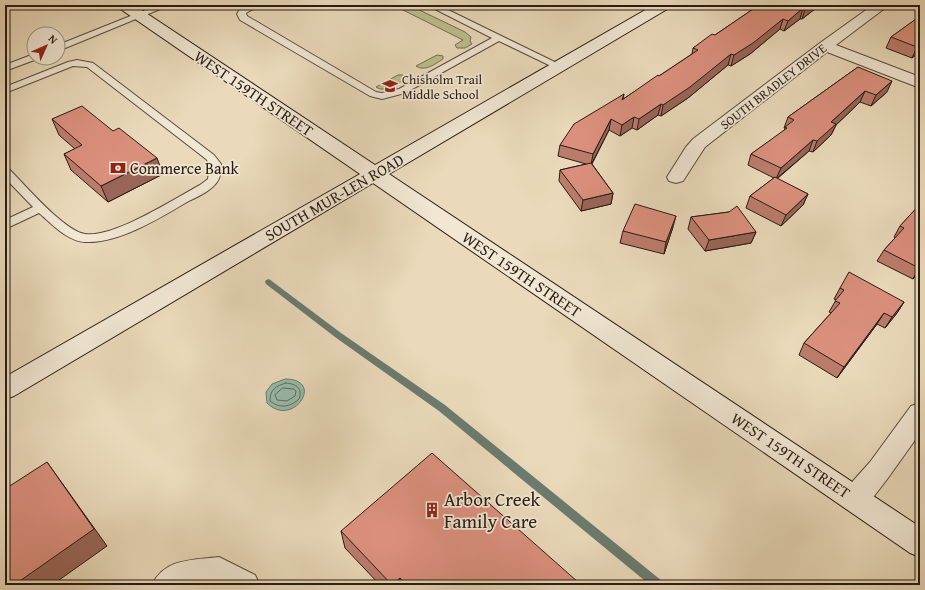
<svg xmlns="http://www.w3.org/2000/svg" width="925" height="590" font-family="'Gentium Book Plus',serif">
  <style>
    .green { fill: #bcbe8d; stroke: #726c50 }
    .water { fill: #98bbad; stroke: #6b7b6f }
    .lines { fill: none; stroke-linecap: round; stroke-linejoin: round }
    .shore { stroke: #606b60; stroke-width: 1 }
    .stream { fill: #6b7b6f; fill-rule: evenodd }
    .service-casing { stroke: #584b3c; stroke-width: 2 }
    .minor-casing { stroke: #584b3c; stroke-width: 2 }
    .secondary-casing { stroke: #281b12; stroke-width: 2 }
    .service { fill: #f1e7d3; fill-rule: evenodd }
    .minor { fill: #f1e7d3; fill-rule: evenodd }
    .secondary { fill: #f1e7d3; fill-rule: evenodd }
    .wall { fill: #bc7c6c; stroke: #281b12 }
    .shaded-wall { fill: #996558; stroke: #281b12 }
    .building { fill: #db907e; stroke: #281b12 }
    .labels { text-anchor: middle; stroke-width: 3.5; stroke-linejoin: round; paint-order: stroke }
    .far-poi-label { font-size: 13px; fill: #281b12; stroke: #f1e7d3; text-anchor: start }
    .far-street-label { font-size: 13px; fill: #281b12; stroke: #f1e7d3 }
    .street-label { font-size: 16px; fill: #281b12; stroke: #f1e7d3 }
    .poi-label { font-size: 16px; fill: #281b12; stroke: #f1e7d3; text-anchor: start }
    .near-poi-label { font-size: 19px; fill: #281b12; stroke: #f1e7d3; text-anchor: start }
  </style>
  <rect width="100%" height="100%" fill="#eadabb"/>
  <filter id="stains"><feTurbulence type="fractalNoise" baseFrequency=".005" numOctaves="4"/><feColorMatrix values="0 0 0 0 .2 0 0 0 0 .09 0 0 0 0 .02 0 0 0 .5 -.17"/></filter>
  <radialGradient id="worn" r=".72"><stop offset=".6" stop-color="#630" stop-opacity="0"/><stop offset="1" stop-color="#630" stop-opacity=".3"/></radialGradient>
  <path class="green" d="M393,5H409L465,32L471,37L470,41L472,44L465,48H457L455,45L463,40Z
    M437,55L443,56V59C435,64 425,72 416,66Z
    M398,75H403L404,78L403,80C396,85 385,93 376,87Z"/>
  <path class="water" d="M285,379C326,379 293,429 267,403L266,392L272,384Z"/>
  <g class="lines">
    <path class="shore" d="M286,383C296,384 303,388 299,399C290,407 280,409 270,401C270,389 276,386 286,383Z
      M283,388L294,389L296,391L295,396L287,401L277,400L275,395Z"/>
    <path class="stream" d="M269,279L341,333L445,405L662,581L663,585H650L439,411L335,337L266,284L265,282L266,280Z"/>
    <defs>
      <path id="service" d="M158,5H170L58,51V45Z
        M249,5H260L246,13L247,16L376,92L382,93L399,89L492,38L427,5H438L563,66L558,69L555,68L499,41L405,93L382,99L370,96L240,20L237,14L240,9Z
        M34,54V58L37,59L5,71V65Z
        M77,60L93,63L214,155L221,164C221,169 221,177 217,182C211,191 197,197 187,202C160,218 118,244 85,242C67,241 52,224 39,213L5,229V220L33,207L5,178V168L9,169C24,184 64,231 85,234C114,238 174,199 200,185L208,179L210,164L206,159L87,67L73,66L5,93V87L68,62Z"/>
      <path id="minor" d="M873,5H889L836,45L920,77V88L827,52L705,147L683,181L676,183L669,181L667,177L686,147L693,139L820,43Z
        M920,403V433L888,478L865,508L855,511L845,508L841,499L845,490L870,462L911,406Z
        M219,557L255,575L260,585H152C164,558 194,560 219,557Z"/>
      <path id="secondary" d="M117,5H134L375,165L654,5H671L669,8L389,174L920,527V557L910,553L373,183L14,396L5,399V377L360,174L119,8Z"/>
    </defs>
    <use href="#service" class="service-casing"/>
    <use href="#minor" class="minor-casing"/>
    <use href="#secondary" class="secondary-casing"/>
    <use href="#service" class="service"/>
    <use href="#minor" class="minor"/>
    <use href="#secondary" class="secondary"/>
  </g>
  <path class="wall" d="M759,5H820L802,19H800L784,31L780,29L750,54L731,66L728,65L688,98L661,116L658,115L637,130L632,128L620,136L609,130L592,164L613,193L611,204L581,211L559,181L560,170L586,164L558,156L560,145L624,94L623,99L659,76L692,54L693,48L715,35Z
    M920,11V51L912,58L886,48L891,37L915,20L918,13Z
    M858,67L887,92L871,106L860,102L836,125L831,135L813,152L809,151L777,179L808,194L803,205L781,226L746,208L750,196L774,178L748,165L751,154L784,131L785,128H784L788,117Z
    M52,119L163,174L108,202L71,170L64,154L75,149L59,135Z
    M920,197V204L917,202Z
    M920,205V270L913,279L877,261L884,250L895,238L894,237L900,226Z
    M729,212L756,232L751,243L705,251L688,229L691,217Z
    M673,227L664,254L620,243L623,231Z
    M840,288L904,302L897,313L885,328L877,324L837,378L799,355L804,343L831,313L829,312L836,300L834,299Z
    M341,531L577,585H380L345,548Z"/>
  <path class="shaded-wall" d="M810,5H820L802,19L805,9Z
    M803,8L800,19L784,31L788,21Z
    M783,19L780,29L750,54L731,66L734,55Z
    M920,44V51L912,58L917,47Z
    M731,54L728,65L688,98L661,116L663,105Z
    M892,81L887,92L871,106L876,95Z
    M865,91L860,102L836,125L831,135L813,152L817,141L831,122Z
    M661,104L658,115L637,130L639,119Z
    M634,117L632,128L620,136L622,125Z
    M611,119L609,130L591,165L593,154Z
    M813,140L809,151L776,179L781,168Z
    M157,158L163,174L108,202L101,186Z
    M613,193L611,204L581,211L583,200Z
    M808,194L803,205L781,226L786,215Z
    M676,216L673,227L664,254L666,242Z
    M756,232L751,243L705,251L709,240Z
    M920,267V270L913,279L919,268Z
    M904,302L897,313L885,328L892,317Z
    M884,313L877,324L837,378L844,367Z
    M47,462L107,546L52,585H14Z
    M400,578V585H392Z"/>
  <path class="building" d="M759,5H810L805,9L803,8L788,21L783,19L753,43L734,55L731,54L690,87L663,105L661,104L639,119L634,117L622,125L611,119L593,154L560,145L574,124L624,94L622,100L658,75L659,76L698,50L693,48L712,34L715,35Z
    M920,16V44L917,47L891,37Z
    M858,67L892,81L876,95L865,91L831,122L836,124L817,141L813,140L781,168L751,154L787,128L785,127L794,120L788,117Z
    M82,106L113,131L119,128L157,158L101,186L64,154L82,145L52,119Z
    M591,163L613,193L583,200L560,170Z
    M775,177L808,194L786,215L750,196Z
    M635,204L676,216L666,242L623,231Z
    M920,204V267L919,268L884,250L904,228L900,226Z
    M737,206L756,232L709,240L691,217L729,212Z
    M849,272L904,302L892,317L884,313L844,367L804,343L840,303L835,301L844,290L840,288Z
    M432,453L578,582L575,585H406L400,578L392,585L341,531Z
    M47,462L94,529L14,585H5V489Z"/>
  <defs>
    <symbol id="school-bare" viewBox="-9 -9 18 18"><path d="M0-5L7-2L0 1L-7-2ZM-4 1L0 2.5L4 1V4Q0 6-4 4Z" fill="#8f2418" stroke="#f1e7d3" stroke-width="2.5" paint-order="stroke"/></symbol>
    <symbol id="bank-bare" viewBox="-9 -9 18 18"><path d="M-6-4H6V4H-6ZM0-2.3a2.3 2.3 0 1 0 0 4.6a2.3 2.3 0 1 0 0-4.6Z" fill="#8f2418" stroke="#f1e7d3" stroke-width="2.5" paint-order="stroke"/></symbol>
    <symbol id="building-bare" viewBox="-9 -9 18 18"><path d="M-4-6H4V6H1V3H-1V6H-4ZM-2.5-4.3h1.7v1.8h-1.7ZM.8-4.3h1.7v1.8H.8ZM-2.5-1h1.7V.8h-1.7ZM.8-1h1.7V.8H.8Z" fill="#8f2418" stroke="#f1e7d3" stroke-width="2.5" paint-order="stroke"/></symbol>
  </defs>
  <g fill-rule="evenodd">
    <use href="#school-bare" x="379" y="75" width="22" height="22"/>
    <use href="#bank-bare" x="107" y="157" width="22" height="22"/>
    <use href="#building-bare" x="421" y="499" width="22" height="22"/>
  </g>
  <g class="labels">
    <g class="far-poi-label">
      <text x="402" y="84">Chisholm Trail<tspan x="402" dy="15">Middle School</tspan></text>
    </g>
    <g class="far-street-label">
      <text transform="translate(773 86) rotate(-38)" y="5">SOUTH BRADLEY DRIVE</text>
    </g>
    <g class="street-label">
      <text transform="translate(254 93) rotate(34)" y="6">WEST 159TH STREET</text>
      <text transform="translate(334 197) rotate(-30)" y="6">SOUTH MUR-LEN ROAD</text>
      <text transform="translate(522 274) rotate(34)" y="6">WEST 159TH STREET</text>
      <text transform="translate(791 455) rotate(34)" y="6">WEST 159TH STREET</text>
    </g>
    <g class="poi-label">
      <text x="130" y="174">Commerce Bank</text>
    </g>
    <g class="near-poi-label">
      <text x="444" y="506">Arbor Creek<tspan x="444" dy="22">Family Care</tspan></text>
    </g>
  </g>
  <rect width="925" height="590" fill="none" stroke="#eadabb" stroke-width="20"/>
  <rect x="6" y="6" width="913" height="578" fill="none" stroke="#281b12" stroke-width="2"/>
  <rect x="10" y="10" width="905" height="570" fill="none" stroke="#281b12"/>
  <g transform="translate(46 46) rotate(45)"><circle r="19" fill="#f1e7d3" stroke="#a19586"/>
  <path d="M0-3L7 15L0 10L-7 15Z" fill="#8f2418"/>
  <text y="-6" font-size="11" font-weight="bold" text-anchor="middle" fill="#281b12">N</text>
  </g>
  <rect width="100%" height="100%" filter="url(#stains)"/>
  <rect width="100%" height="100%" fill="url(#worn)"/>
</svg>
